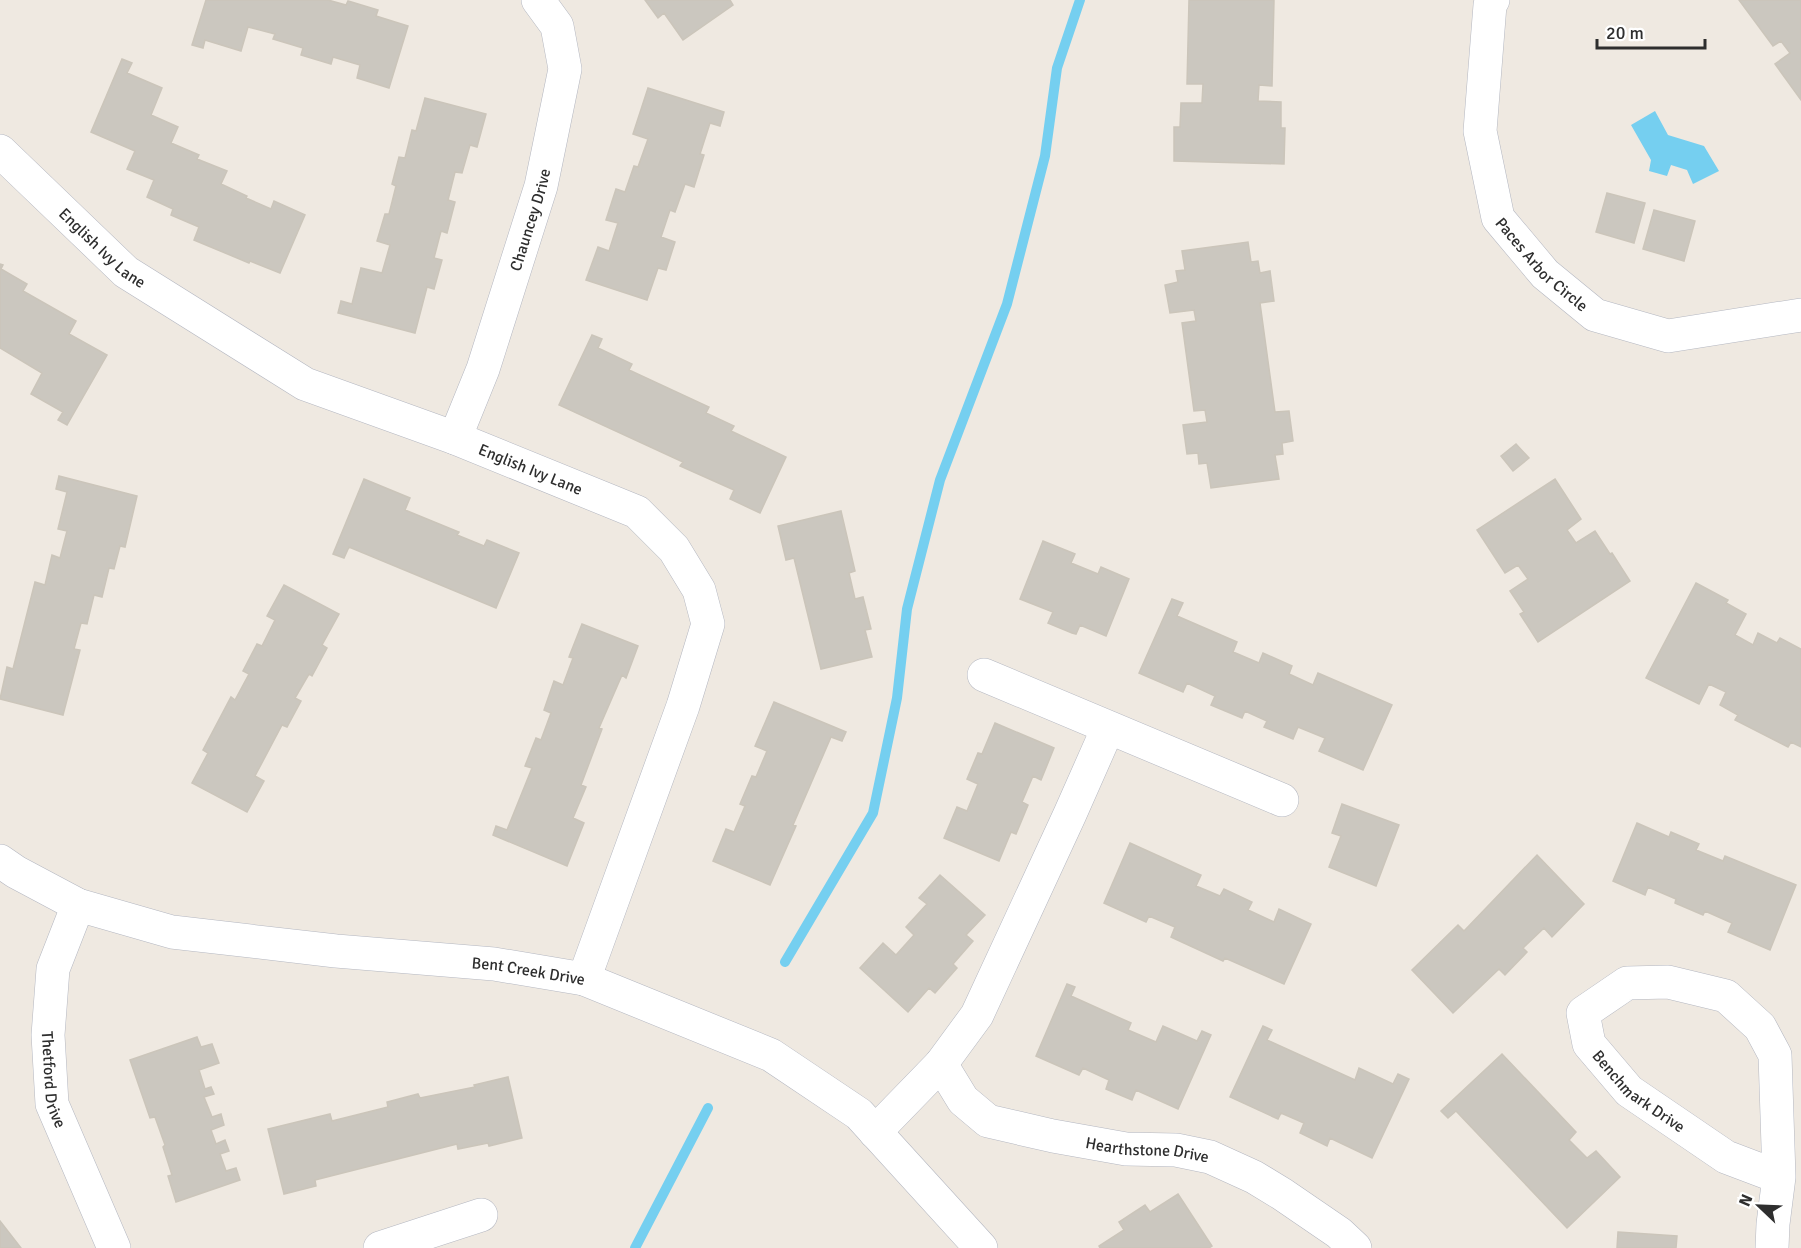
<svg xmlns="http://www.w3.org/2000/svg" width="1801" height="1248" font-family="Signika,sans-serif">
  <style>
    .water { fill: #75cff0 }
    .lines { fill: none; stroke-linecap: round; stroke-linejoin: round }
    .stream { stroke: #75cff0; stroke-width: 10 }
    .building { fill: #cbc7bf; stroke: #cbc5ba; stroke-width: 1.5 }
    .street-casing { stroke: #b4b7c1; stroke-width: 34 }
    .secondary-casing { stroke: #b4b7c1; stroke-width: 34 }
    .street { stroke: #fff; stroke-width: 33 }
    .secondary { stroke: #fff; stroke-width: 33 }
    .labels { text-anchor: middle; stroke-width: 4.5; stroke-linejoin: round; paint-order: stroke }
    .street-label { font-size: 16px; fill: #2e2e2e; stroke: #fff }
  </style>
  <rect width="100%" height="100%" fill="#efe9e1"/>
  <path class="water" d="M1655,111L1668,135L1704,146L1719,171L1693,184L1687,170L1671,165L1667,176L1649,171L1651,160L1631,125Z"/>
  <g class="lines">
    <path class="stream" d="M785,962L873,813L897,698L907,609L940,480L1007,304L1045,156L1057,68L1080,0
      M635,1248L708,1108"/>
  </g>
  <path class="building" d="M206,0H328L346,5L348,1L378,10L376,16L408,26L389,88L357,78L360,65L333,57L331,64L301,55L303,48L273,39L275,34L248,27L241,51L205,40L203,48L192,45Z
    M645,0H730L733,5L683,40L664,13L658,18Z
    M1189,0H1274L1272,86L1259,85L1258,101L1281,102V128H1285L1284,164L1174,161V127H1180L1181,103H1202L1203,84H1187Z
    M1739,0H1801V100L1775,64L1790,53L1781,41L1773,46Z
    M122,59L132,63L127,73L162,88L151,115L178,127L171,143L199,155L197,159L227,171L221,184L247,196L246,198L271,209L274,201L305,215L280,273L250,261L249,263L194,240L199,227L171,215L173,209L147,197L154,180L127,169L135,151L91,132Z
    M648,88L724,112L720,126L710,123L700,154L704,155L694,187L685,184L675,212L670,210L661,237L675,242L666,270L658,268L647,300L586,280L598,247L609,251L617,226L618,223L606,220L616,189L625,192L634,166L638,167L648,139L633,134Z
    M425,98L486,114L477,147L470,145L462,173L455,172L448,200L455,202L447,233L441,231L434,258L442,260L434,289L427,287L415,333L338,313L341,301L352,304L361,268L382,273L390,245L377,241L385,214H389L396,186L392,184L399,157L405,158L412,130L416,131Z
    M1607,193L1645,203L1634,243L1596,232Z
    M1654,210L1695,221L1684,261L1643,249Z
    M1248,242L1251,262L1258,261L1260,273L1270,271L1274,301L1260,303L1275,412L1289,411L1293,441L1282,443L1283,454L1275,455L1279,479L1211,488L1207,463L1199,464L1198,453L1187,454L1183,425L1207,422L1205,410L1194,411L1182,323L1196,321L1194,310L1170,313L1165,285L1178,282L1176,271L1185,270L1182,251Z
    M0,264L3,265L1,269L27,284L23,291L76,321L69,334L107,355L67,425L58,420L63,412L31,394L42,373L0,348Z
    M592,335L602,339L598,348L632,364L629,370L709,407L706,413L734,426L731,431L786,457L760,513L730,499L734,490L680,466L683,462L559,405Z
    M1516,444L1529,458L1513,471L1501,456Z
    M59,476L137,496L125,547L120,546L114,569L109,568L102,597L94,595L87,624L81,623L74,649L80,650L63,715L0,699L7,667L13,669L35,582L45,585L52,555L60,558L67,531L58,529L67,492L56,489Z
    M364,479L410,498L405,510L459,532L457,535L484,546L487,540L519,553L496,608L349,547L344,558L333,554Z
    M1555,479L1581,519L1567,530L1576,543L1595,531L1610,554L1612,553L1630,581L1538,642L1520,614L1524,612L1510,591L1528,579L1518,565L1505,573L1477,530Z
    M841,511L855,571L849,573L855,599L863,597L871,629L865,630L872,657L821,669L794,558L786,560L778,526Z
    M1043,541L1075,554L1071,563L1098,574L1101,567L1129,579L1106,636L1080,625L1076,634L1072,633L1048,623L1053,612L1020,599Z
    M1696,583L1728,600L1726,603L1746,614L1735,635L1753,645L1758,633L1777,643L1780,638L1801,649V747L1791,742L1788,747L1735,720L1738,715L1720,705L1726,692L1709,684L1699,704L1646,678Z
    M284,585L339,614L322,645L327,648L312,676L309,674L295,698L301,701L287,727L282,725L255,776L264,781L247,812L192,783L208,753L203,750L231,697L235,700L249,674L243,671L257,644L262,646L275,620L267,616Z
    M1172,599L1183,603L1177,616L1237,642L1233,652L1259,663L1263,653L1292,666L1289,674L1313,685L1318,673L1392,705L1363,770L1319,751L1325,738L1298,727L1293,739L1264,727L1267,721L1245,711L1242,718L1211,705L1215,696L1187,683L1183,692L1139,673Z
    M582,624L638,646L626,678L622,675L599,728L602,729L581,785L586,787L573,818L584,823L567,866L493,835L496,826L507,830L532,768L525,766L536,738L541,740L551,713L544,710L554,681L563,685L573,658L569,657Z
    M774,702L846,732L842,741L831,737L793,825L796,826L770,885L713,861L726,829L734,832L745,806L740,804L752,776L756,777L767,751L755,746Z
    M995,723L1054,748L1041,780L1033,776L1022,802L1028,805L1016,834L1011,832L999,861L944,838L957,807L967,811L978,784L967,779L978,753L982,754Z
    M1342,804L1399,825L1376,886L1329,867L1341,836L1332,833Z
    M1637,823L1669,837L1671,832L1699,844L1696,850L1723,861L1725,856L1796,885L1770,950L1728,932L1732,923L1705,911L1703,915L1675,903L1676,899L1648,887L1645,895L1613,881Z
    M1130,843L1201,875L1196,886L1220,896L1224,889L1252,902L1248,910L1274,922L1279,909L1311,924L1284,984L1225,958L1223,961L1171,937L1175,927L1149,916L1146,922L1104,903Z
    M1537,855L1584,904L1552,937L1544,928L1523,948L1527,952L1505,975L1499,969L1453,1013L1412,970L1458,925L1464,931Z
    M940,875L985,915L966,935L973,941L953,964L957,968L935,993L929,988L908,1012L860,968L883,943L896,955L914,935L906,927L927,904L919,898Z
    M1067,984L1075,987L1071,996L1131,1023L1128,1030L1156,1042L1163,1026L1197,1041L1202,1031L1211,1035L1178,1109L1136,1090L1132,1100L1106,1089L1109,1080L1083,1068L1079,1075L1036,1056Z
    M1263,1026L1272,1030L1267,1040L1355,1080L1359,1068L1393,1084L1398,1074L1409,1079L1372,1158L1330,1138L1327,1146L1300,1133L1304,1123L1281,1113L1278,1119L1230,1097Z
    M197,1037L201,1047L212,1044L219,1063L199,1070L205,1089L211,1087L214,1094L204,1097L212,1117L221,1114L224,1125L211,1130L216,1144L225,1140L229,1151L220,1154L226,1171L236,1168L240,1180L176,1202L168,1176L172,1175L163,1147L165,1145L155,1117L150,1118L130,1060Z
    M1502,1054L1576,1132L1569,1140L1587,1158L1596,1151L1620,1177L1567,1228L1456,1111L1448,1118L1441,1111Z
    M508,1077L522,1138L489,1146L488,1143L458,1149L457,1144L315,1180L316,1186L284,1194L268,1129L330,1114L332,1121L388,1107L387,1102L418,1094L420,1098L475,1087L474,1085Z
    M1178,1194L1212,1246L1209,1248H1100L1099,1246L1124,1230L1119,1222L1145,1205L1150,1212Z
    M0,1221L21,1248H0Z
    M1618,1232L1677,1236L1676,1248H1617Z"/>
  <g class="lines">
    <defs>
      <g id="street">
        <path id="s1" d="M1493,0L1490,5L1480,131L1498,218L1545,274L1595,315L1668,336L1801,315"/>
        <path id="s2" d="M0,151L126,272L305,384L455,438L637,512L674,549L699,590L708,624L683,706L584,979"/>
        <path id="s3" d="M455,438L483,369L541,186L565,69L557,26L538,0"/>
        <path d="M984,675L1282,800"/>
        <path id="s4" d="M78,905L53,969L48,1035L52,1104L114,1248"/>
        <path id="s5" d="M941,1064L963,1100L988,1121L1053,1136L1126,1149L1176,1150L1210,1157L1254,1177L1282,1194L1339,1233L1355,1248"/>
        <path d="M875,1132L941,1064L977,1015L1070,814L1108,728"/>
        <path d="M380,1248L481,1215"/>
        <path id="s6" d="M1772,1248L1773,1224L1779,1177L1775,1055L1760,1027L1726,996L1668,982L1627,983L1583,1013L1589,1044L1629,1091L1726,1157L1779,1177"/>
      </g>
      <g id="secondary">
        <path id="s7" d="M0,861L16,872L78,905L172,932L336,951L494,964L584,979L771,1055L859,1114L981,1248"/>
      </g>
    </defs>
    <use href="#street" class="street-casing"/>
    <use href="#secondary" class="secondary-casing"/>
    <use href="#street" class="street"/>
    <use href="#secondary" class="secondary"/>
  </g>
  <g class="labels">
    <g class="street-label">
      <text dy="6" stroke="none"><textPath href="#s3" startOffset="231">Chauncey Drive</textPath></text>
      <text dy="6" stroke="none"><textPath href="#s2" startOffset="141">English Ivy Lane</textPath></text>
      <text dy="6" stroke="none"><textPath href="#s1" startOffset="285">Paces Arbor Circle</textPath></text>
      <text dy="6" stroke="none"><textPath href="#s2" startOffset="627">English Ivy Lane</textPath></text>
      <text dy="6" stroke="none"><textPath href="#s7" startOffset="546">Bent Creek Drive</textPath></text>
      <text dy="6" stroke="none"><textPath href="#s4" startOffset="180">Thetford Drive</textPath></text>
      <text dy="6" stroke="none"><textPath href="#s6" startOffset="526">Benchmark Drive</textPath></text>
      <text dy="6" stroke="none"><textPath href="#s5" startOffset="237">Hearthstone Drive</textPath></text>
    </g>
  </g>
  <g transform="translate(1759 1206) rotate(293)" stroke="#ffffff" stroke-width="4.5" paint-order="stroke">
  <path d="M0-4.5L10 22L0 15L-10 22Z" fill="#2e2e2e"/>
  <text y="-9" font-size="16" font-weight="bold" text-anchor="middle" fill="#2e2e2e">N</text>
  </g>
  <path d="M1597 39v9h108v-9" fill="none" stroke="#2e2e2e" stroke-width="3"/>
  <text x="1606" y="39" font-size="18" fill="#2e2e2e" stroke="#ffffff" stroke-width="4.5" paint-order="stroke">20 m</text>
</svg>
